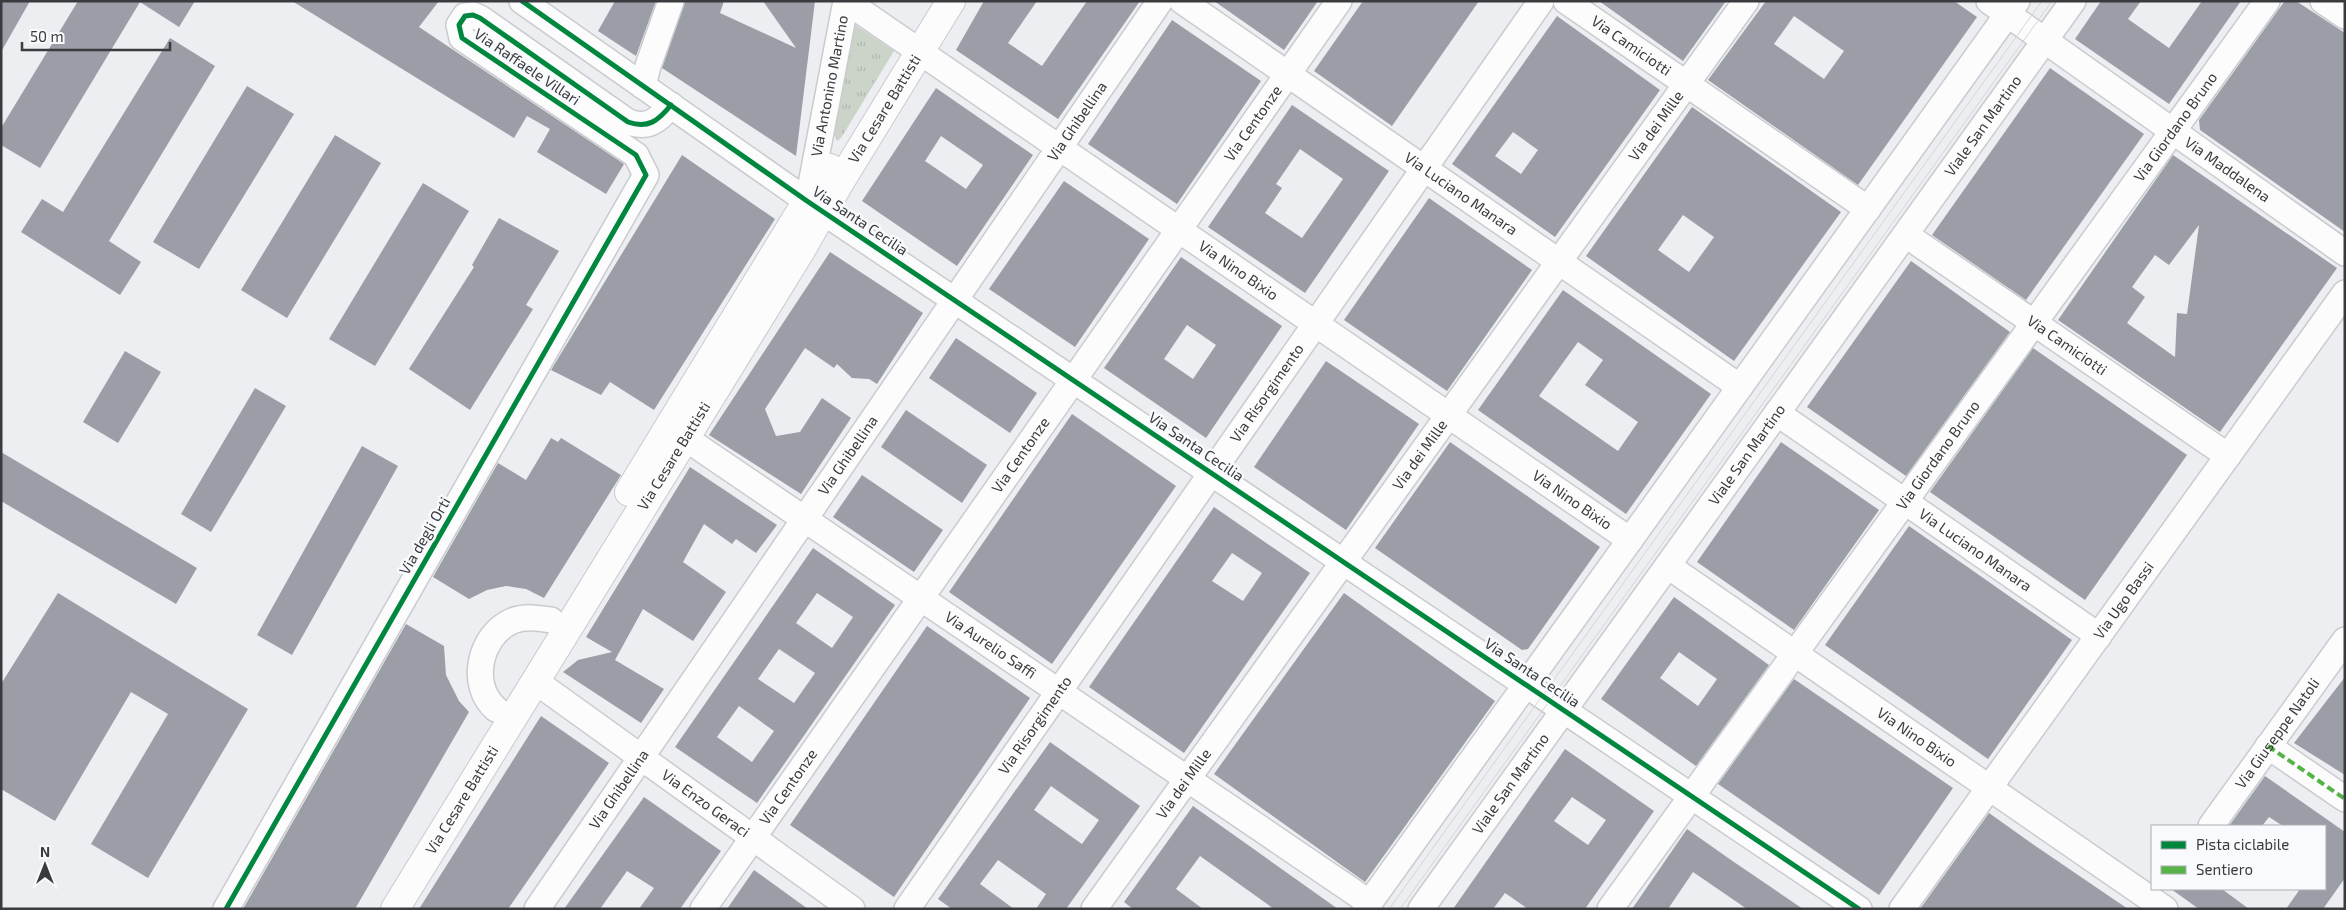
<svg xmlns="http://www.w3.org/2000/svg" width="2346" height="910" font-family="'Exo 2',sans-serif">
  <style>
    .park { fill: url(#park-tufts) }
    .building { fill: #9b9ea6; fill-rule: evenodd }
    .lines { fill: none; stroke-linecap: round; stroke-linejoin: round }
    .minor-casing { stroke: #cacbcf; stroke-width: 28 }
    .major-casing { stroke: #cacbcf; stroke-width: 30 }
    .minor { stroke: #fcfcfd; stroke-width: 25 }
    .major { stroke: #fcfcfd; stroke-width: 28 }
    .tram { stroke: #d5d5d7; stroke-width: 1 }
    .quiet { stroke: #56b347; stroke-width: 4; stroke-dasharray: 8 4; stroke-linecap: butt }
    .cycleway-casing { stroke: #f8fafd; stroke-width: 8 }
    .cycleway { stroke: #00873e; stroke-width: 5 }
    .labels { text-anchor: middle; stroke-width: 5; stroke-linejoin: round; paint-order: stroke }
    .street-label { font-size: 15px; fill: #393b3e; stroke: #f8fafd }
  </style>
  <defs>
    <pattern id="park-tufts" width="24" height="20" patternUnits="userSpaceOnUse" patternTransform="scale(1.25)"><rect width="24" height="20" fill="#ccd4c9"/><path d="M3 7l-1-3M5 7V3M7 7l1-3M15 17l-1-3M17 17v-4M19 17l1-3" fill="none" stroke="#b0b7ae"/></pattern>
  </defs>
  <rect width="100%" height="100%" fill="#eceef2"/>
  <path class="park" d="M854,24L894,51L841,138L837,141L834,134Z"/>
  <path class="building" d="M1,1H30L1,52Z
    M78,1H195L179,27L140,2L40,168L1,145V128Z
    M292,1H439L419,27L624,164L606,194L537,152L550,129L527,116L514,138Z
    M615,1H656L636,56L598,31Z
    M685,1H724L720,13L796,48L763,1H815L796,156L662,68Z
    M984,1H1037L1008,43L1042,66L1087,1H1140L1058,119L956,50Z
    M1214,1H1318L1284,50Z
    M1363,1H1479L1392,126L1314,71Z
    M1599,1H1726L1683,61Z
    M1766,1H1954L1977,17L1858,185L1708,80ZM1794,16L1844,51L1824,79L1774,44Z
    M2101,1H2141L2128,19L2169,48L2202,1H2241L2169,104L2075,39Z
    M2296,1L2345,33V232L2200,130L2199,120L2284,2Z
    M1557,16L1660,90L1555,237L1452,164ZM1513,132L1538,150L1521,174L1495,156Z
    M1172,20L1261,81L1177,204L1088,144Z
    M170,38L215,66L109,241L141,262L120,295L21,232L42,199L63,212Z
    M2050,68L2144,134L2026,300L1932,235Z
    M247,86L294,114L199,269L153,242Z
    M936,88L1033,155L957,266L862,201ZM941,136L983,165L966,189L925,161Z
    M1292,105L1389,171L1305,293L1208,227ZM1300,149L1343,179L1302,238L1265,213L1282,188L1276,184Z
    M1692,107L1841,212L1734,361L1586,256ZM1683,215L1714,237L1689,272L1658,250Z
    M335,135L381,163L287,318L241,290Z
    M682,155L775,219L654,410L610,382L601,395L551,370Z
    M2173,155L2337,268L2220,432L2058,320ZM2199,225L2187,314L2177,313L2175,357L2127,323L2145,297L2132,287L2155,255L2169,265Z
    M1064,181L1149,239L1075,347L989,289Z
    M423,183L469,211L375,366L329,339Z
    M1429,198L1532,270L1447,391L1344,320Z
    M499,218L559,251L526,305L533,309L470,410L409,369L474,267L472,265Z
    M830,252L923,313L877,384L869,379L852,378L837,364L834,368L805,348L765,409L776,436L800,432L822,398L851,418L801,494L709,435Z
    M1181,257L1282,326L1206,438L1104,368ZM1187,325L1216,345L1193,379L1164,359Z
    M1911,261L2010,332L1906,476L1807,407Z
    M1563,290L1711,394L1626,514L1478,410ZM1578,342L1603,360L1585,385L1638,422L1618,451L1539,396Z
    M956,338L1037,393L1010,433L929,378Z
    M2033,348L2187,455L2085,600L1930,492Z
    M125,351L161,372L118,443L83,422Z
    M1326,361L1419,424L1346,530L1254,467Z
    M255,388L286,406L211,532L181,514Z
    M906,410L987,465L962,503L881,447Z
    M1072,414L1176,486L1052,664L949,592Z
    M551,438L558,442L561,438L621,475L544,598L526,589L506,586L487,590L469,599L433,577L498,463L526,480Z
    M1450,442L1600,547L1528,649L1522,650L1375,548Z
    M1781,442L1879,510L1794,630L1697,562Z
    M362,446L398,466L292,655L257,635Z
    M1,452L197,568L176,604L1,501Z
    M690,467L777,525L756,553L736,539L732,544L704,524L683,562L726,592L693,641L643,609L615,660L664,689L641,723L563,672L578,660L612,652L586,637Z
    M862,475L943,530L914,572L833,517Z
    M1214,507L1310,573L1184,753L1089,687ZM1232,553L1262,573L1243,601L1212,581Z
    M1909,526L2072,640L1988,759L1825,645Z
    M813,548L895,605L757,803L675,747ZM817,593L853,617L832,648L796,623ZM779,649L815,673L794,703L758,679ZM739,706L774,731L752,762L717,737Z
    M58,593L248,709L148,878L91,844L168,714L131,692L55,821L1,789V684Z
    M1344,593L1495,701L1365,882L1214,774Z
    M1674,597L1769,665L1696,766L1601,699ZM1679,652L1717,679L1698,706L1660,678Z
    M406,624L444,646L446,675L459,701L469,712L355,909H243Z
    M927,626L1030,698L894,897L790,825Z
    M2345,677V775L2294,743Z
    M1794,679L1953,788L1879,895L1718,784Z
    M541,716L609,763L508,909H419Z
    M1050,742L1140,806L1066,909H1036L1046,894L998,860L980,884L1014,909H952L938,899ZM1051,786L1099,820L1082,844L1034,810Z
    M1565,749L1654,811L1585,909H1528L1505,893L1493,909H1453ZM1572,797L1606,820L1588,845L1554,821Z
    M2265,776L2345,832V878L2323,909H2286L2300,889H2325V826H2283L2269,817L2262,826H2229Z
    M644,797L721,851L680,909H639L654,888L627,871L600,909H564Z
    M1193,806L1338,909H1274L1200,856L1176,889L1203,909H1133L1124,902Z
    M1989,813L2034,845L2128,909H1920Z
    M1687,829L1731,860L1803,909H1747L1693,872L1668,909H1632Z
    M754,870L808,909H727Z
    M2171,889H2222L2249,909H2199Z"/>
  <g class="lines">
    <defs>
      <g id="minor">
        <path d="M522,1L807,201L1859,909"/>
        <path id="s1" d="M846,1L1630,540"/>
        <path id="s2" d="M1182,1L1740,387"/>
        <path id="s3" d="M1566,1L1868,209"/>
        <path id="s4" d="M1989,1L2345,253"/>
        <path d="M2323,1L2345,16"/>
        <path d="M643,86L648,66L671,1"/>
        <path id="s5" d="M808,200L846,1"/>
        <path id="s6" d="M1906,235L2228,456"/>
        <path id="s7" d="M1777,413L2099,636"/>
        <path id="s8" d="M685,438L1370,903"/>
        <path id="s9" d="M1668,566L2165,909"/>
        <path id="s10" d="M535,681L852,909"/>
        <path d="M496,709C468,685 480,635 512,621C525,616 538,618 551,620"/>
        <path d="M2268,746L2345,799"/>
        <path id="s11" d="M2211,826L2345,640"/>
        <path d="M226,909L646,175L636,155L462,38L459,25L465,16L473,15L480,18L628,122C648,129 658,121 671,105"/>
        <path id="s12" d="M537,909L1160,1"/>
        <path id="s13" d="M703,909L1339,1"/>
        <path id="s14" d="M907,909L1541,1"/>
        <path id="s15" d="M1094,909L1746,1"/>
        <path d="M1365,909L2017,1"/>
        <path id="s16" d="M1421,909L2073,1"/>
        <path id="s17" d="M1610,909L2267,1"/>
        <path id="s18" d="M1902,909L2345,293"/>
      </g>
      <g id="major">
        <path d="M629,492L807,201L830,168"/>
        <path id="s19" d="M395,909L800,252L837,187L951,1"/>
      </g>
    </defs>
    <use href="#minor" class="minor-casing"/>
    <use href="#major" class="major-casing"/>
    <use href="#minor" class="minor"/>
    <use href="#major" class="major"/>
    <path class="tram" d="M1389,909L2042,1
      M1400,909L2052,1"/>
    <path class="quiet" d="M2268,746L2345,799"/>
    <defs>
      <path id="cycleway" d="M522,1L807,201L1859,909
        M226,909L646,175L636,155L462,38L459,25L465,16L473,15L480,18L628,122C648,129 658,121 671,105"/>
    </defs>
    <use href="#cycleway" class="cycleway-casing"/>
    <use href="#cycleway" class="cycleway"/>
  </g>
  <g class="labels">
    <g class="street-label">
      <text dy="5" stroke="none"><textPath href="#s3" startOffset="79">Via Camiciotti</textPath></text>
      <text transform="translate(527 67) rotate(34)" y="5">Via Raffaele Villari</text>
      <text dy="5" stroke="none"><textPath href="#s5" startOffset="116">Via Antonino Martino</textPath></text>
      <text dy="5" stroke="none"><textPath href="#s19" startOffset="938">Via Cesare Battisti</textPath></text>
      <text dy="5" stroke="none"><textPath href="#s12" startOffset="955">Via Ghibellina</textPath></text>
      <text dy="5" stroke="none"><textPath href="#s13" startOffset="959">Via Centonze</textPath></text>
      <text dy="5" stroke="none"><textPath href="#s15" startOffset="964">Via dei Mille</textPath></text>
      <text dy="5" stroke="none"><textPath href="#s16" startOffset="964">Viale San Martino</textPath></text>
      <text dy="5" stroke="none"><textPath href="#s17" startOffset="965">Via Giordano Bruno</textPath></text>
      <text dy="5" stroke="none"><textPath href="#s4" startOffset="292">Via Maddalena</textPath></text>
      <text dy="5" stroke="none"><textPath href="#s2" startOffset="339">Via Luciano Manara</textPath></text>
      <text transform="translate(860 221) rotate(34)" y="5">Via Santa Cecilia</text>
      <text dy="5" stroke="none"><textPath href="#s1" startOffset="476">Via Nino Bixio</textPath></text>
      <text dy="5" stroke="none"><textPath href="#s6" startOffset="195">Via Camiciotti</textPath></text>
      <text dy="5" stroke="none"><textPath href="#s14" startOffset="629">Via Risorgimento</textPath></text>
      <text transform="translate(1196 447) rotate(34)" y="5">Via Santa Cecilia</text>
      <text dy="5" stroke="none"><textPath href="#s12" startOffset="550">Via Ghibellina</textPath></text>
      <text dy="5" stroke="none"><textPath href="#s13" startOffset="554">Via Centonze</textPath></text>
      <text dy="5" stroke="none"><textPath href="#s15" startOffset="559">Via dei Mille</textPath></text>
      <text dy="5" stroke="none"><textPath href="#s16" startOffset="559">Viale San Martino</textPath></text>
      <text dy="5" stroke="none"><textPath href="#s17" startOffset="560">Via Giordano Bruno</textPath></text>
      <text dy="5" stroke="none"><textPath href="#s19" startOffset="532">Via Cesare Battisti</textPath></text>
      <text dy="5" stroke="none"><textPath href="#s1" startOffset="881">Via Nino Bixio</textPath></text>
      <text transform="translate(425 536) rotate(-60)" y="5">Via degli Orti</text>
      <text dy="5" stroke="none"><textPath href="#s7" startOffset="241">Via Luciano Manara</textPath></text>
      <text dy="5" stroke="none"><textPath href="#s18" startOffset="380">Via Ugo Bassi</textPath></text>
      <text dy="5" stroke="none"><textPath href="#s8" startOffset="369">Via Aurelio Saffi</textPath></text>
      <text transform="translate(1532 673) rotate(34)" y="5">Via Santa Cecilia</text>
      <text dy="5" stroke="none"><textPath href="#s14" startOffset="224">Via Risorgimento</textPath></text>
      <text dy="5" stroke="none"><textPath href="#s11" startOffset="114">Via Giuseppe Natoli</textPath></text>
      <text dy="5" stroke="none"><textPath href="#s9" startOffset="302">Via Nino Bixio</textPath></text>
      <text dy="5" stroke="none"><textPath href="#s15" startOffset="154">Via dei Mille</textPath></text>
      <text dy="5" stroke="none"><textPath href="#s16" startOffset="154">Viale San Martino</textPath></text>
      <text dy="5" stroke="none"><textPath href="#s13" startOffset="149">Via Centonze</textPath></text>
      <text dy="5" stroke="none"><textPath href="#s12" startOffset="145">Via Ghibellina</textPath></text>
      <text dy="5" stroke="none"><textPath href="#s19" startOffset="128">Via Cesare Battisti</textPath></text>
      <text dy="5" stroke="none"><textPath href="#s10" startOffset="210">Via Enzo Geraci</textPath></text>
    </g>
  </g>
  <rect width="2346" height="910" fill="none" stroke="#393b3e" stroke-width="5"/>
  <rect x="2151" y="825" width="175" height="65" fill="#f8fafd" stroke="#acaeb1"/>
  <rect x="2161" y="841" width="25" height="8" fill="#00873e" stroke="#acaeb1"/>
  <text x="2196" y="850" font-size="15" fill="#393b3e">Pista ciclabile</text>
  <rect x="2161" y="866" width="25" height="8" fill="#56b347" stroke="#acaeb1"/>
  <text x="2196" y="875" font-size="15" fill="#393b3e">Sentiero</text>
  <g transform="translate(45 865)" stroke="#f8fafd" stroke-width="4" paint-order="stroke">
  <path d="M0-4L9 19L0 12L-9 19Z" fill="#393b3e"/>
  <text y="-8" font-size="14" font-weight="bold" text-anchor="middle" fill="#393b3e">N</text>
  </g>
  <path d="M22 42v8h148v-8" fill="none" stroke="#393b3e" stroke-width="2.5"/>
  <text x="30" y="42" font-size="15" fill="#393b3e" stroke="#f8fafd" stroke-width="4" paint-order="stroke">50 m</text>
</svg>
